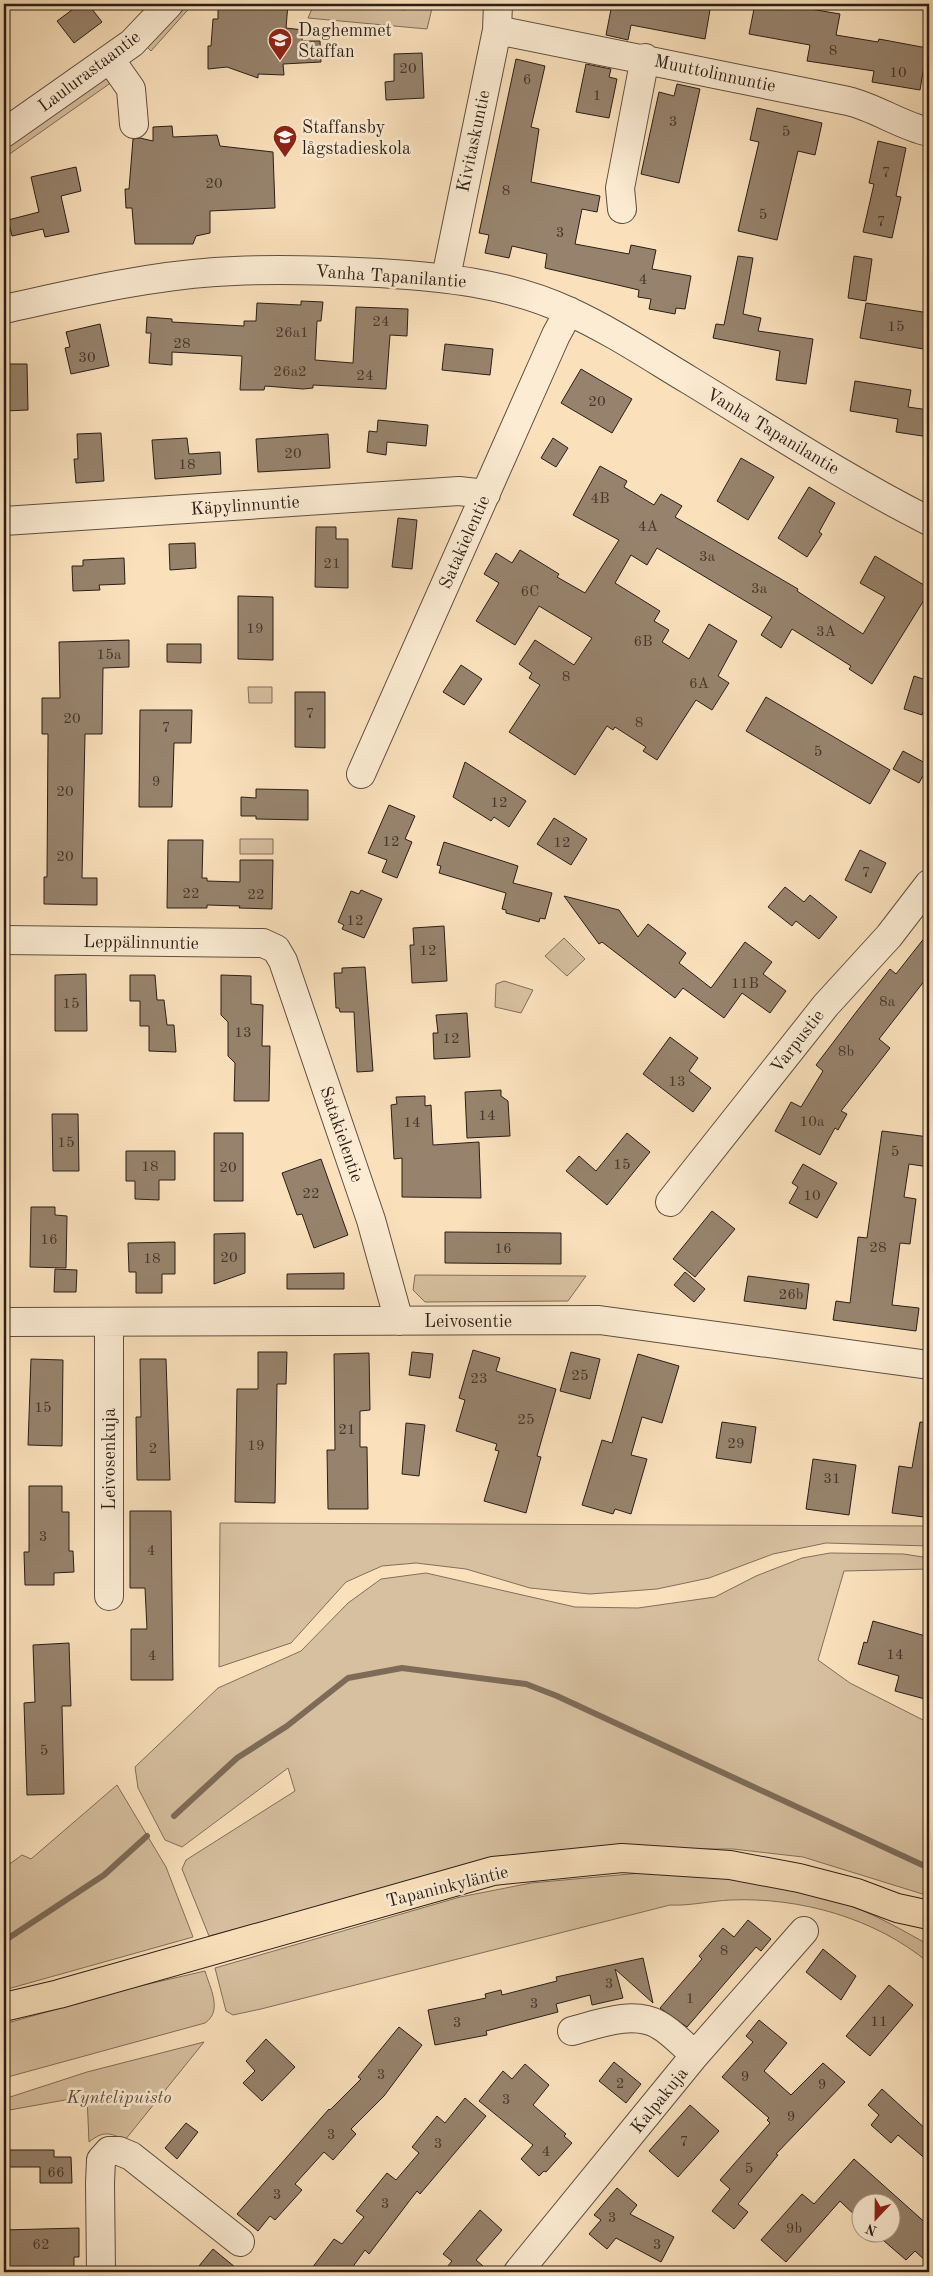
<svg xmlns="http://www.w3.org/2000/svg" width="933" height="2276" font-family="'Old Standard TT',serif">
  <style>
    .green { fill: #d7c0a0; stroke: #816f5c }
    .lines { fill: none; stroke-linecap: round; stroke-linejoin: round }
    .stream { stroke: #7d6b58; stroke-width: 6 }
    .building { fill: #97836d; stroke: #2b1e17 }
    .minor-casing { stroke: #5f4f40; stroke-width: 30 }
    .major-casing { stroke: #2b1e17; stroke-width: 30 }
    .minor { stroke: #fcecd3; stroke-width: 28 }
    .major { stroke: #fae1bc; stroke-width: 28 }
    .labels { text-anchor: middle; stroke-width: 5; stroke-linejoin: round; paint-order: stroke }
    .number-label { font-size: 15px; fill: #46372c }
    .poi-label { font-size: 18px; fill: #2b1e17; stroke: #fcecd3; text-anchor: start }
    .street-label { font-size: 18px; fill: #2b1e17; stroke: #fcecd3 }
    .park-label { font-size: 18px; font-style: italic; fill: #5f4f40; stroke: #fcecd3 }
  </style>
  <rect width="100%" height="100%" fill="#fae1bc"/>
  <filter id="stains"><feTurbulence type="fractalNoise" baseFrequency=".004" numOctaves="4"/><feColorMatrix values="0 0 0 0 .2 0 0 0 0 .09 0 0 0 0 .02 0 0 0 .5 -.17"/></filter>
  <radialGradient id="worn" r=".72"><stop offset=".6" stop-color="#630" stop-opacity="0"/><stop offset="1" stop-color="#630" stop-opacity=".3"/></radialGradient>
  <path class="green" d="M186,4H193L151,51L147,47Z
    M314,4H388V6L403,10L416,7L417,4H433L427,29L308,18Z
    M108,77L112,82L4,158V149Z
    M248,687H272V703H249Z
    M240,839H273V854H240Z
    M564,938L585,959L567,976L545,956Z
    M504,981L533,990L521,1013L495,1007L496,984Z
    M415,1275L586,1276L568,1301L425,1302L413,1290Z
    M220,1523L929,1526V1546L826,1543L773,1554L709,1578L657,1589L590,1594L530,1588L466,1569L416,1563L382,1566L346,1582L291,1643L219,1667Z
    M830,1553L904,1554L929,1558V1569L844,1571L818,1660L850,1683L929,1723V1896L803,1857L733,1849H617L494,1859L209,1936L182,1869L186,1860L295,1791L288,1768L182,1847L165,1840L138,1788L135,1767L218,1688L301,1651L348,1603L381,1579L426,1573L575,1607L638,1608L715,1597L756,1576L802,1558Z
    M117,1785L166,1867L193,1937L4,1990V1868L22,1855L31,1859Z
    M652,1872C718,1877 788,1883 851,1906C878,1916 904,1931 929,1945V1963C875,1918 800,1897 730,1900C710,1901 690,1906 670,1905L261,2009L233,2015L226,2011L215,1968L460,1897L531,1883Z
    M205,1971C210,1988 223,2011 205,2023L4,2078V2024L131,1988Z
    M204,2042L125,2140C109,2132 103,2131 89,2142L87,2096L4,2111V2099L87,2072Z"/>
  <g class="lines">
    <path class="stream" d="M174,1816L237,1758L287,1726L348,1678L402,1668L526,1684L557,1696L929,1868
      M4,1941L104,1875L147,1836"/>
  </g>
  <path class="building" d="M80,4H88L102,22L74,43L57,21Z
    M218,4H288L286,28L303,30L302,41H320L321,62L283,64L284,75L258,74V78L227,67L208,69V46H211L213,19H218Z
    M612,4H711L705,39L631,25L628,40L606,35Z
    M755,4H781L840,14L836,35L878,42L879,39L927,48L920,90L872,82L874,71L807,61L810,45L749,34Z
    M422,53L424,98L386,100L385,82L394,81V54Z
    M516,59L545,66L531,127L539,129L531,182L600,196L597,212L582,209L575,244L629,254L631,245L656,250L652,269L691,276L685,309L676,308L675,314L649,309L651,299L638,297L639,290L545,268L547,254L512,246L509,258L485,253L489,235L479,233Z
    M586,64L611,69L609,77L617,79L609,118L576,112Z
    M677,84L700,89L679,183L641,174L659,92L674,96Z
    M757,108L822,123L815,155L798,151L777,240L738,231L759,142L750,140Z
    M172,126L173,137L217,135L220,146L273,152L275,208L210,211V233L196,236L193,244H135L132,208H126L125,189H129L133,139L140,138L153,141V127Z
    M878,141L906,148L896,196L901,197L892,238L863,232L874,184L869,183Z
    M76,167L81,191L61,196L69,232L45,237L43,229L12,236L8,220L39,212L31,177Z
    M738,256L753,258L743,314L761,318L758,331L813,339L806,384L776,380L780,351L713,338L716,324L724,325Z
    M854,256L872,259L866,301L848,298Z
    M301,301L323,302L321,321H317L315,360L353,363L356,307L408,309L407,336L390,335L386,389L313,385V388L303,389L265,386L264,390H240L242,356L172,352V365L149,363L151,333H146L147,317L172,319V322L244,326V321H256L257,303L301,305Z
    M866,303L929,313V350L860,338Z
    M100,324L109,366L71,374L65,348L70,347L66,332Z
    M445,344L493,349L490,375L442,370Z
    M4,364H27L28,410L4,411Z
    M581,369L632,399L612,433L561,403Z
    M855,381L911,390L908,407L929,410V437L896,432L898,419L850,411Z
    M378,420L428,425L426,446L387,442L386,455L367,452L369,431L377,432Z
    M101,433L104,481L76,483L74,459H78L77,434Z
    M328,434L330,468L258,472L256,439Z
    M187,438L189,454L220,452L221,474L155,479L152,440Z
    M553,438L568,448L556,467L541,458Z
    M741,458L774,477L748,520L717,501Z
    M600,466L627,481L624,487L654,505L661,494L682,506L675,517L798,589L797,591L863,634L885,597L860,583L875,556L929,588V592L872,684L849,669L851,666L792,629L781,648L761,635L772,617L657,548L647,565L631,555L615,583L660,611L654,621L669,630L662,642L689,659L709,624L737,641L718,676L729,683L712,710L696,700L657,760L643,751L646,747L615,727L613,730L607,726L575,775L509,732L540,685L529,678L532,673L519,664L535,640L574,665L592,638L539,606L515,645L476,621L499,583L484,574L496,553L512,563L520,550L559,574L557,577L585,593L619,540L573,515Z
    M809,487L835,503L819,532L822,534L807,557L778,538Z
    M398,518L417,520L412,569L392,567Z
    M316,527H336V539H348V588L315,587Z
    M195,543L196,568L170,570L169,544Z
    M124,558L125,584L99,585L100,590L73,591L72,566H83V560Z
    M238,596L273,597V660L238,659Z
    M129,640V667L103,668L102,734H85L82,878H97V905L44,904V877H47L48,734H42V698H60L59,642Z
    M167,644H201V663L167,662Z
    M461,665L482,679L464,705L443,692Z
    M914,676L929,681V711L924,709L922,715L904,709Z
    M295,692H325V748L295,747Z
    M766,697L890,770L870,804L746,731Z
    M140,710H192L191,743H174L172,807H139Z
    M903,751L929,765L919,783L893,769Z
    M465,762L526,801L509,827L494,817L491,821L453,797Z
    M256,789L308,790V820L256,819V816H241V797L256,798Z
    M389,805L415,816L405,839L412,842L397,878L382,872L387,860L368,853Z
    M554,818L587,839L571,865L537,844Z
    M168,840H203L202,878H207V881L240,882V860H273L272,909L239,908L240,906L207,905V908H167Z
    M444,842L518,866L513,883L552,893L545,919L540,918L539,922L506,913V910L502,909L506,893L439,873L441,866L437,865Z
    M860,850L886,863L871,893L845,880Z
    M785,887L804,902L810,895L837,917L819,939L796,921L792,926L768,907Z
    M361,890L382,899L364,938L342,929L344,925L338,922L351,891L359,894Z
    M564,896L619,910L638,937L648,924L686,953L679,963L711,988L745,942L772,962L763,974L786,991L770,1013L742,993L724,1018L683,988L675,998L602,942L599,944Z
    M444,926L447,981L412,983L410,945H414L413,928Z
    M929,932V975L879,1039L890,1048L841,1111L847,1114L838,1130L835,1128L820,1155L775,1131L791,1102L801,1107L823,1071L816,1065L857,1011L890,969L896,974Z
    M365,967L373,1071L357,1072L354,1012H340L339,1008H336L334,973H342V968Z
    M86,974L87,1031H55V975Z
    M130,975H155L157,1000H164L167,1025H174L176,1052L149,1051V1026H140V1001H130Z
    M221,975L251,976V1004L263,1005L262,1046H270L269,1101H234L235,1063L228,1056V1022L221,1015Z
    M467,1013L470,1057L434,1059L433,1033H438L436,1015Z
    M670,1037L698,1058L689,1071L711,1088L693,1112L643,1074Z
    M501,1090V1096L508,1101L510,1136L467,1138L465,1092Z
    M425,1096V1106L431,1105L433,1145L479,1142L481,1198L402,1197V1158L394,1159L391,1105L397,1104L396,1097Z
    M52,1114H78L79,1171H53Z
    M882,1131L929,1137V1167L909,1164L904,1197L916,1199L910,1244L900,1243L892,1305L919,1308L916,1331L833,1320L836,1301L850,1303L858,1237L867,1238Z
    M214,1133H243V1201H214Z
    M627,1133L650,1152L607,1205L566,1171L579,1156L596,1171Z
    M126,1151H175V1180H159V1200L135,1199V1181H126Z
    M321,1159L348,1235L314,1248L302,1214L297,1215L282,1173Z
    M803,1164L837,1183L817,1218L789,1203L798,1187L792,1183Z
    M31,1207H55V1215L67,1216L66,1268L30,1267Z
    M712,1211L735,1229L695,1277L673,1259Z
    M445,1232L561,1233V1264L445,1263Z
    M245,1233V1273L214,1284V1234Z
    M175,1242V1274H162V1293H136V1272H129L128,1243Z
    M55,1269L77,1270L76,1292H54Z
    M685,1272L705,1289L694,1302L674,1285Z
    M344,1273V1289H287V1274Z
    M748,1276L809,1284L806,1309L744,1301Z
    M473,1350L500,1358L496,1371L556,1389L537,1456L541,1457L526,1513L484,1501L499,1451L495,1450L497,1444L456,1431L465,1400L459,1398Z
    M258,1352H287L286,1384H277L275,1503L235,1502L237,1389H258Z
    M412,1352L433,1354L430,1378L409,1375Z
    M571,1352L600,1359L590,1399L560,1391Z
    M369,1353L370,1410L360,1411V1447H367L368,1509H328L327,1450H335L334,1354Z
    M638,1354L679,1366L662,1423L642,1417L631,1455L647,1459L631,1514L615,1509L613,1514L582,1505L602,1440L612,1443Z
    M31,1359L63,1360L62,1446L28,1445Z
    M140,1359H166L170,1480H137L136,1417H141Z
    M722,1422L756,1427L751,1463L716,1458Z
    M920,1422L929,1423V1470L927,1487L929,1488V1510H925L924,1517L892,1513L899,1466L912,1468Z
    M406,1423L425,1425L419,1476L402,1474Z
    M813,1459L856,1465L849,1515L806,1509Z
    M29,1486H62V1512H69V1551H73L74,1572L54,1573V1585H25L24,1552H29Z
    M130,1511H171L173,1680H131V1629H147L145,1588H130Z
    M873,1621L929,1637V1686L925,1699L895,1691L899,1676L858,1664L864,1642L867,1643Z
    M69,1643L71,1706H62L64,1794L27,1795L24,1703L35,1702L33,1645Z
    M748,1920L771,1939L761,1951L756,1947L687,2027L660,2008L702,1959L699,1956L723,1928L734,1937Z
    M823,1949L856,1976L841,2000L806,1972Z
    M643,1958L653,2003L615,1969L623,1998L592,2005L590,1995L556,2004L558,2012L486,2031L487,2035L435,2045L428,2010L486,1998L485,1994L501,1990L502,1995L557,1981L556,1977Z
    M889,1985L913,2005L870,2056L846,2036Z
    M759,2020L787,2043L764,2071L791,2095L823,2063L845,2082L776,2154L778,2155L738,2204L748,2212L734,2229L712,2211L730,2189L720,2180L770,2123L767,2120L769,2118L722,2077L753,2042L746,2036Z
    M399,2027L422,2045L384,2096L351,2129L356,2134L333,2160L324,2152L295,2184L302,2190L275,2220L270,2216L258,2231L237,2214L329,2109L330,2110L361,2079L358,2077Z
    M266,2039L295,2067L262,2101L243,2083L255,2071L246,2061Z
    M614,2062L641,2084L626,2103L599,2081Z
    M525,2064L549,2085L533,2105L566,2134L564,2136L572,2143L546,2172L544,2171L539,2176L521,2159L533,2145L479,2101L503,2071L512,2079Z
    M882,2089L929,2132V2162L898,2135L891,2143L871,2125L879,2115L868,2105Z
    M465,2098L486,2116L420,2194L417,2191L369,2254L365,2250L349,2272H309L334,2239L342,2244L364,2217L356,2211L387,2173L396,2180L419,2153L412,2147L437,2116L445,2123Z
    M690,2105L719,2131L678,2177L649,2151Z
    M186,2123L198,2132L177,2159L165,2148Z
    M4,2150H54V2157H71L72,2183H40V2167H4Z
    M854,2159L929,2226V2264L915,2251L906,2260L876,2234H890V2204H860V2220L840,2201L786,2262L761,2240L802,2194L814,2204Z
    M617,2188L637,2205L630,2214L674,2237L661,2262L616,2238L607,2249L589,2234L601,2220L594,2215Z
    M480,2210L502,2230L476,2260L490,2272H443L452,2261L443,2254Z
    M79,2228V2257H74V2269L5,2271L4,2230Z
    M213,2249L241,2272H194Z"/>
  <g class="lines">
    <defs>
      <path id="minor" d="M497,30L848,101C877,108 901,126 929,132
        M110,59L131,89L134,124
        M4,133L132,43L169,4
        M622,209L620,188L645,58
        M446,277L497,30L498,4
        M4,309C73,294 143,277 215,272C269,268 324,270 379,273C444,277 507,283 568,311C610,330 649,356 689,380C768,428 846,479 929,521
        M4,521L459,491L486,494
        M361,774L556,335L569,311
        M4,940L263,943L276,949L283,961L371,1220L399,1321
        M670,1202L826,1005L889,936L929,884
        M4,1322L599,1320L929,1365
        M109,1596V1322
        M572,2031C598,2024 634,2010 659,2025C672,2032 684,2046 695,2055
        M101,2272L100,2183L101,2160L109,2151H119L131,2156L240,2242
        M518,2272L695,2055L804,1931"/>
      <path id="major" d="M4,2007L59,1994L493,1871L622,1858L730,1865L799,1878L857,1893L897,1908L929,1915"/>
    </defs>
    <use href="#minor" class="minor-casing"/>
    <use href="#major" class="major-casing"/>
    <use href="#minor" class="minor"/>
    <use href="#major" class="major"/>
  </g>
  <defs>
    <symbol id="school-pin" viewBox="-11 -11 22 30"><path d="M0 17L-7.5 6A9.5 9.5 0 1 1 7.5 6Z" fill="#8f2418" stroke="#fcecd3"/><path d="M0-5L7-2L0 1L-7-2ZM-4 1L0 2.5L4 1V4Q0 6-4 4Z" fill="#fff"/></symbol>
  </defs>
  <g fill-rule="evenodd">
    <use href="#school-pin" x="266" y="26" width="28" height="38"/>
    <use href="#school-pin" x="271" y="123" width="28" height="38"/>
  </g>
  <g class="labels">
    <g class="number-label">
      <text x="833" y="55">8</text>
      <text x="408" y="73">20</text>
      <text x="898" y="77">10</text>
      <text x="527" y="84">6</text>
      <text x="597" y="100">1</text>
      <text x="673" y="126">3</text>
      <text x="786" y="136">5</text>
      <text x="886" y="177">7</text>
      <text x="214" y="188">20</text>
      <text x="506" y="195">8</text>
      <text x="763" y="219">5</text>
      <text x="881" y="226">7</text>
      <text x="560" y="237">3</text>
      <text x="643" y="284">4</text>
      <text x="381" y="326">24</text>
      <text x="896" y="331">15</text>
      <text x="292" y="337">26a1</text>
      <text x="182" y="348">28</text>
      <text x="87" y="362">30</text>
      <text x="290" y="376">26a2</text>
      <text x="365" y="380">24</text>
      <text x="597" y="406">20</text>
      <text x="293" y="458">20</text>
      <text x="187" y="469">18</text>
      <text x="600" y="503">4B</text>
      <text x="648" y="531">4A</text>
      <text x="707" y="561">3a</text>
      <text x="332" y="568">21</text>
      <text x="759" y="593">3a</text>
      <text x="530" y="596">6C</text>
      <text x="255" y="633">19</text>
      <text x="826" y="636">3A</text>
      <text x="643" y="646">6B</text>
      <text x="109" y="659">15a</text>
      <text x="566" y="681">8</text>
      <text x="699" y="688">6A</text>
      <text x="310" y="718">7</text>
      <text x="72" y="723">20</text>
      <text x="639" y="727">8</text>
      <text x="166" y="732">7</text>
      <text x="818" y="756">5</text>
      <text x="156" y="786">9</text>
      <text x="65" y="796">20</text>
      <text x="499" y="807">12</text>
      <text x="391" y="846">12</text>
      <text x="562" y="847">12</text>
      <text x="65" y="861">20</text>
      <text x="866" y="877">7</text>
      <text x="191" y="898">22</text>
      <text x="256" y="899">22</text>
      <text x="355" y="925">12</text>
      <text x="428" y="955">12</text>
      <text x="745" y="988">11B</text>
      <text x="887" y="1006">8a</text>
      <text x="71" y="1008">15</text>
      <text x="243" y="1037">13</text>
      <text x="451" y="1043">12</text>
      <text x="846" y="1056">8b</text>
      <text x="677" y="1086">13</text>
      <text x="487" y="1120">14</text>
      <text x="812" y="1126">10a</text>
      <text x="412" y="1127">14</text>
      <text x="66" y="1147">15</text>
      <text x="895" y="1156">5</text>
      <text x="622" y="1169">15</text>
      <text x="150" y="1171">18</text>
      <text x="228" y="1172">20</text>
      <text x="311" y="1198">22</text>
      <text x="812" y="1200">10</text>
      <text x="49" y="1244">16</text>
      <text x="878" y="1252">28</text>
      <text x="503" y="1253">16</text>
      <text x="229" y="1262">20</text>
      <text x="152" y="1263">18</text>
      <text x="791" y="1299">26b</text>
      <text x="580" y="1380">25</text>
      <text x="479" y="1383">23</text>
      <text x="43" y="1412">15</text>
      <text x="526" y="1424">25</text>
      <text x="347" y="1434">21</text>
      <text x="736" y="1448">29</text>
      <text x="256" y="1450">19</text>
      <text x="153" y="1453">2</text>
      <text x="832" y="1483">31</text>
      <text x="43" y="1541">3</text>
      <text x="151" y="1555">4</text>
      <text x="895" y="1659">14</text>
      <text x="152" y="1660">4</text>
      <text x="44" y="1755">5</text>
      <text x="724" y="1955">8</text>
      <text x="609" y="1988">3</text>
      <text x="690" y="2003">1</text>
      <text x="534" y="2008">3</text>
      <text x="879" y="2026">11</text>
      <text x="457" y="2027">3</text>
      <text x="381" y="2079">3</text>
      <text x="745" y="2081">9</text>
      <text x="620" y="2088">2</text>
      <text x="822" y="2089">9</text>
      <text x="506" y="2104">3</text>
      <text x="791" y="2121">9</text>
      <text x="331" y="2139">3</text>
      <text x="684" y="2146">7</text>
      <text x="438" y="2148">3</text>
      <text x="546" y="2156">4</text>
      <text x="749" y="2173">5</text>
      <text x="56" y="2177">66</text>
      <text x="277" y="2199">3</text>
      <text x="385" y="2208">3</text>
      <text x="612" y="2222">3</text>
      <text x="794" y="2233">9b</text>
      <text x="41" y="2249">62</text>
      <text x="657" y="2249">3</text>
    </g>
    <g class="poi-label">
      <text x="298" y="36">Daghemmet<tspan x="298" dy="21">Staffan</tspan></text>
      <text x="302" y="133">Staffansby<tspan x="302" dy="21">lågstadieskola</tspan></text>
    </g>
    <g class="street-label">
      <text transform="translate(89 71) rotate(-37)" y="6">Laulurastaantie</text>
      <text transform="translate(715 73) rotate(12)" y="6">Muuttolinnuntie</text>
      <text transform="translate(473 141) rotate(-78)" y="6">Kivitaskuntie</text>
      <text transform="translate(391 276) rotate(4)" y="6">Vanha Tapanilantie</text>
      <text transform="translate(773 431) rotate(31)" y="6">Vanha Tapanilantie</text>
      <text transform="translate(245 505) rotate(-4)" y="6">Käpylinnuntie</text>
      <text transform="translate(464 542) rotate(-66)" y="6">Satakielentie</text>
      <text transform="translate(141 942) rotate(1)" y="6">Leppälinnuntie</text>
      <text transform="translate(797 1041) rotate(-52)" y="6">Varpustie</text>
      <text transform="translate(342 1134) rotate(71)" y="6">Satakielentie</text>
      <text x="468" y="1327">Leivosentie</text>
      <text transform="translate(109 1459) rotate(-90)" y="6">Leivosenkuja</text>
      <text transform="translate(447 1886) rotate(-14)" y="6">Tapaninkyläntie</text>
      <text transform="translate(659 2100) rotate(-51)" y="6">Kalpakuja</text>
    </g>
    <g class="park-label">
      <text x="119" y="2103">Kyntelipuisto</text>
    </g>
  </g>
  <rect width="933" height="2276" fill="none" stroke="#fae1bc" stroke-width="20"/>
  <rect x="5" y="5" width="923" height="2266" fill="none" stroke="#2b1e17" stroke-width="2.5"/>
  <rect x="10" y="10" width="913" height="2256" fill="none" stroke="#2b1e17"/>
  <g transform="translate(876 2218) rotate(202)"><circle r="24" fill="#fcecd3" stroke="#a89a88"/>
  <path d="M0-4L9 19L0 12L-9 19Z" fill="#8f2418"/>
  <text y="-8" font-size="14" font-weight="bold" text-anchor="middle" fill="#2b1e17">N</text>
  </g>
  <rect width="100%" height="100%" filter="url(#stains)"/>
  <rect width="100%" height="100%" fill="url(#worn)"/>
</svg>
